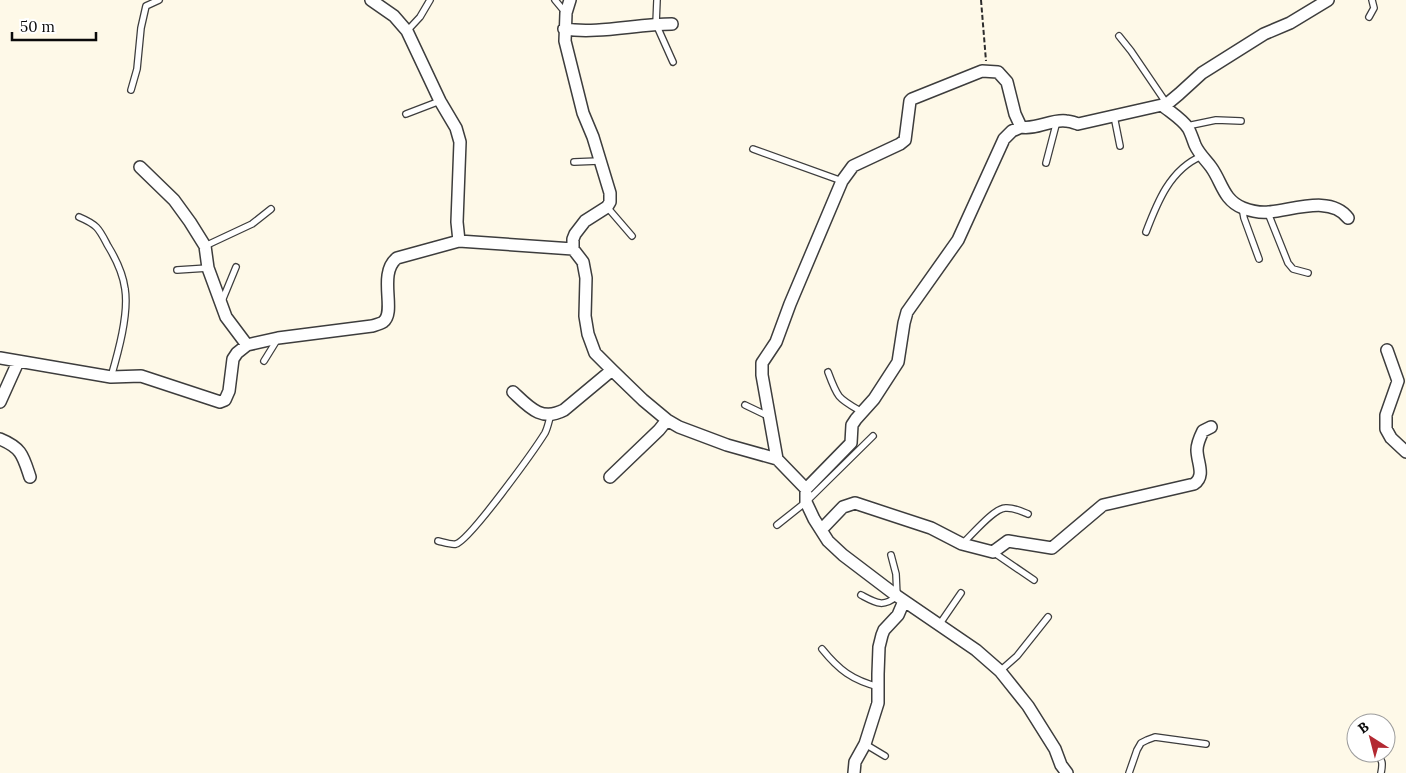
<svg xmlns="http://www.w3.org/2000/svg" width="1406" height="773" font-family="Lora,serif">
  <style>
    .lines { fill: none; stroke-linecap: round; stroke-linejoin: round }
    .lane-casing { stroke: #3d3d3d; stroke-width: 8 }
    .street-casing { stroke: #3d3d3d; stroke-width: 14 }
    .path { stroke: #2c2c2c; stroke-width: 2; stroke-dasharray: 5 2.5; stroke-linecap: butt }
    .lane { stroke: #fff; stroke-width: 5.5 }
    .street { stroke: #fff; stroke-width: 11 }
  </style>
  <rect width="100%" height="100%" fill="#fef9e8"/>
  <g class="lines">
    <defs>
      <path id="lane" d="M555,0L565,12
        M657,0L656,24L673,62
        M1369,17L1374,8L1372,0
        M407,31L420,17L430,0
        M1119,36L1131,51L1167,104
        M131,90L137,69L141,28L146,6L159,0
        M406,114L440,101
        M1114,116L1120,146
        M1187,126L1216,120L1241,121
        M753,149L842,181
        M574,162L599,161
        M1046,163L1057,121
        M607,207L632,236
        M1242,207L1244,218L1259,259
        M1268,213L1288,263L1293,269L1308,273
        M79,217C98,225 99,229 108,246C116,259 123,274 125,289C129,314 118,353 111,377
        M1146,232C1157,203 1170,169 1202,156
        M205,246L252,224L271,209
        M177,270L208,268
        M222,301L236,267
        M264,361L277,340
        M828,372C838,399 838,398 862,412
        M745,405L768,416
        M777,525L806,502L873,436
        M438,541C443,542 451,545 456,544C470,540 535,449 545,433C548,427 549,420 551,414
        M962,544C972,535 993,509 1005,508C1013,507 1021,511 1028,514
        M993,552L1034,580
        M861,595C876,603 883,608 897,596L896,574L891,555
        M939,625L961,593
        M822,649C839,670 852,680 879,687
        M1000,671L1017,656L1048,617
        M865,744L885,756
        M1375,753C1383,760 1383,763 1381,773
        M1129,773L1137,750L1141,743L1147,740L1155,737L1206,744"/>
      <path id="street" d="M371,0L394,16L407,31L440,101L456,128L460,142L457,222L459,241
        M570,0L566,13L565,41L583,113L593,137L610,193V202L607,207L585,221L575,234L573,239V249
        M564,29C600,34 636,24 672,24
        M1162,105C1170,112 1182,119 1188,128C1191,133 1193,140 1195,145C1199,154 1206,160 1211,167C1222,182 1223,200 1243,208C1251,211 1261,213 1269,212C1293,210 1331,195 1348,218
        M140,167L174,200L190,222L205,246L208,268L226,317L247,345
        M1387,350L1398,381L1386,415V429L1391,438L1406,452
        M0,358L111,377L141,376L220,402L225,400L229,391L233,359L237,353L247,345L278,338L372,326C375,325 380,324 383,322C397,312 377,274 397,258L459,241L573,249L583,262L586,278L585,316L588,334L595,353L612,370L643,400L667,420L679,427L727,445L777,459L806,489V502L814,519L828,541L843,555L897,596L976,650L1000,671L1028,706L1055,749L1061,765L1067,773
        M513,392C529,407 541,422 564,410L612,370
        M0,402L18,362
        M0,439C22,448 23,456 30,477
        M777,459L762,375V363L776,342L790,304L842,181L853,166L900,144L905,140L910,101L912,99L982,71L998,72L1007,82L1015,114L1021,127C1037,130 1051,119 1066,121C1070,121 1075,123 1078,124L1162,105L1167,104L1179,94L1202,73L1264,34L1290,23L1328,0
        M610,477L659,430L667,420
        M806,489L851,443L852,425L856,419L874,399L898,362L904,323L907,312L958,240L1004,139L1012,131L1021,127
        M821,530L843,507L855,503L931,528L962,544L993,552L1008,541L1052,548L1103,505L1194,484C1206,476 1197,462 1197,450C1197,444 1200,437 1203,431L1211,427
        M854,773L855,762L865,744L878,703V674L879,647L882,635L884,630L898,615L904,601"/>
    </defs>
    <use href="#lane" class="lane-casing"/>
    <use href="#street" class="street-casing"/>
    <path class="path" d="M981,0L986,61"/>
    <use href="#lane" class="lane"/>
    <use href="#street" class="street"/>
  </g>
  <g transform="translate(1371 738) rotate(324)"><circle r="24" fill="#ffffff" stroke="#9d9d9d"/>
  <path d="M0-4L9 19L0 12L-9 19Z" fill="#b32932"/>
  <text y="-8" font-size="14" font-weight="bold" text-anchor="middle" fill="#0a0a0a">B</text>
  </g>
  <path d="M12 32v8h84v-8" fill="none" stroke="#0a0a0a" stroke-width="2.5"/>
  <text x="20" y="32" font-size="15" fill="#0a0a0a" stroke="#ffffff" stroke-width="4" paint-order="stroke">50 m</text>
</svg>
